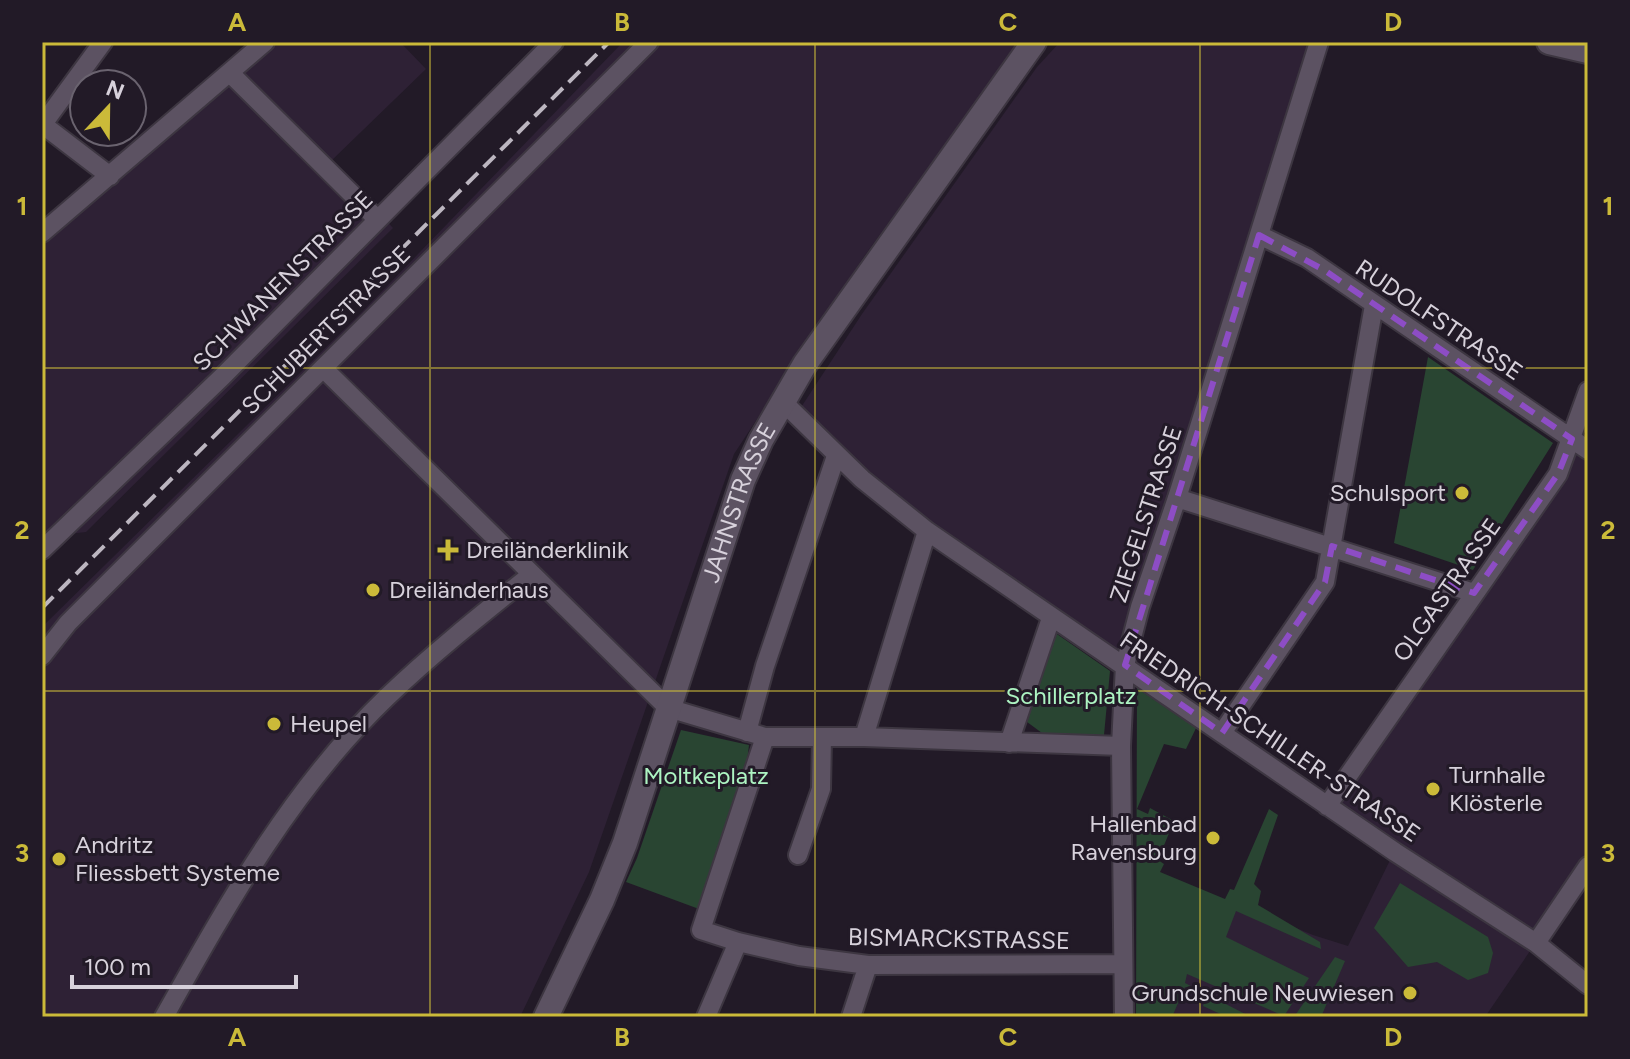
<svg xmlns="http://www.w3.org/2000/svg" width="1630" height="1059" font-family="Figtree,sans-serif">
  <style>
    .built { fill: #2e2135 }
    .green { fill: #294532 }
    .lines { fill: none; stroke-linecap: round; stroke-linejoin: round }
    .street-casing { stroke: #3d3641; stroke-width: 22 }
    .secondary-casing { stroke: #3d3641; stroke-width: 28 }
    .street { stroke: #5c5262; stroke-width: 18 }
    .secondary { stroke: #5c5262; stroke-width: 24 }
    .rail { stroke: #bcb6c0; stroke-width: 4; stroke-dasharray: 16 8; stroke-linecap: butt }
    .marked { fill: none; stroke: #8d4dc5; stroke-width: 6; stroke-dasharray: 16 10; stroke-linejoin: round }
    .grid { fill: none; stroke: #cbba39; stroke-width: 2; stroke-opacity: 0.55 }
    .poi-dot { fill: #cbba39; stroke: #221a27; stroke-width: 3 }
    .labels { text-anchor: middle; stroke-width: 6; stroke-linejoin: round; paint-order: stroke }
    .street-label { font-size: 24px; fill: #d7d1db; stroke: #221a27 }
    .poi-label { font-size: 24px; fill: #d7d1db; stroke: #221a27; text-anchor: start }
    .park-label { font-size: 24px; fill: #adf4c2; stroke: #221a27 }
    .neatline { fill: none; stroke: #cbba39; stroke-width: 3 }
    .grid-label { font-size: 26px; text-anchor: middle; font-weight: bold; fill: #cbba39 }
  </style>
  <rect width="100%" height="100%" fill="#221a27"/>
  <path class="built" d="M275,42H400L426,69L331,161L393,228L86,532L42,537V244Z
    M623,42H1019L863,258L734,454L589,872L520,1017H42V627L362,312Z
    M1060,42H1308L1124,663L996,579L796,415L862,314L1037,67Z
    M1572,439L1588,450V866L1485,1017H1149L1231,901L1313,935L1348,946L1394,852L1327,806Z"/>
  <path class="green" d="M1428,357L1553,443L1473,570L1394,543Z
    M1054,632L1110,671L1104,735L1042,733L1023,719Z
    M1137,684L1197,726L1186,749L1164,744L1137,809L1148,814L1150,808L1174,821L1158,860L1164,864L1160,872L1225,899L1230,889L1234,890L1269,809L1278,815L1254,884L1261,891L1258,905L1320,942L1321,949L1236,911L1226,937L1309,978L1284,1016L1187,974L1185,983L1251,1017H1227L1203,1006L1206,996L1185,987L1172,1017H1136Z
    M681,730L749,745L745,779L699,909L626,882L637,858Z
    M1400,883L1488,937L1493,953L1488,973L1468,980L1437,962L1408,967L1374,928Z
    M1335,957L1345,961L1321,1017H1294Z"/>
  <g class="lines">
    <defs>
      <path id="street" d="M230,73L377,219
        M42,124L110,176
        M43,124L103,42
        M42,233L265,42
        M1259,235L1307,258L1588,450
        M323,368L668,708L765,737H864L1121,746
        M782,401L862,479L927,531L1395,852L1536,943L1588,985
        M1177,498L1474,593
        M42,550L223,376L554,42
        M42,656L68,623L649,42
        M747,732L765,666L836,456
        M1222,733L1325,582L1374,305
        M765,737L701,930L738,942L799,956L868,965L1123,964
        M864,737L927,531
        M1009,743L1051,618
        M1327,806L1558,474L1588,391
        M798,855L821,789L822,738
        M1536,943L1588,866
        M164,1017C228,903 292,788 387,697C433,653 482,614 532,574
        M706,1017L738,942
        M851,1017L868,965
        M1124,1017L1121,746L1125,665L1140,607L1177,498L1319,42"/>
      <g id="secondary">
        <path d="M1549,42L1588,51"/>
        <path id="s1" d="M546,1017L602,900L625,843L743,480L761,440L805,364L1034,42"/>
      </g>
    </defs>
    <use href="#street" class="street-casing"/>
    <use href="#secondary" class="secondary-casing"/>
    <use href="#street" class="street"/>
    <use href="#secondary" class="secondary"/>
    <path class="rail" d="M42,608L609,42"/>
  </g>
  <path class="marked" d="M1259,235L1324,270L1572,439L1558,474L1474,593L1332,546L1325,582L1222,733L1125,665Z"/>
  <path class="grid" d="M430,42V1017M815,42V1017M1200,42V1017M42,368H1588M42,691H1588"/>
  <g class="poi-dot">
    <circle cx="1462" cy="493" r="8"/>
    <path d="M444 538h8v8h8v8h-8v8h-8v-8h-8v-8h8z"/>
    <circle cx="373" cy="590" r="8"/>
    <circle cx="274" cy="724" r="8"/>
    <circle cx="1433" cy="789" r="8"/>
    <circle cx="1213" cy="838" r="8"/>
    <circle cx="59" cy="859" r="8"/>
    <circle cx="1410" cy="993" r="8"/>
  </g>
  <g class="labels">
    <g class="street-label">
      <text transform="translate(283 281) rotate(-45)" y="8">SCHWANENSTRASSE</text>
      <text transform="translate(1439 320) rotate(34)" y="8">RUDOLFSTRASSE</text>
      <text transform="translate(326 330) rotate(-45)" y="8">SCHUBERTSTRASSE</text>
      <text dy="8" stroke="none"><textPath href="#s1" startOffset="550">JAHNSTRASSE</textPath></text>
      <text transform="translate(1146 514) rotate(-72)" y="8">ZIEGELSTRASSE</text>
      <text transform="translate(1447 590) rotate(-55)" y="8">OLGASTRASSE</text>
      <text transform="translate(1270 737) rotate(34)" y="8">FRIEDRICH-SCHILLER-STRASSE</text>
      <text transform="translate(959 939) rotate(1)" y="8">BISMARCKSTRASSE</text>
    </g>
    <g class="poi-label">
      <text x="1446" y="501" text-anchor="end">Schulsport</text>
      <text x="466" y="558">Dreiländerklinik</text>
      <text x="389" y="598">Dreiländerhaus</text>
      <text x="290" y="732">Heupel</text>
      <text x="1449" y="783">Turnhalle<tspan x="1449" dy="28">Klösterle</tspan></text>
      <text x="1197" y="832" text-anchor="end">Hallenbad<tspan x="1197" dy="28">Ravensburg</tspan></text>
      <text x="75" y="853">Andritz<tspan x="75" dy="28">Fliessbett Systeme</tspan></text>
      <text x="1394" y="1001" text-anchor="end">Grundschule Neuwiesen</text>
    </g>
    <g class="park-label">
      <text x="1071" y="704">Schillerplatz</text>
      <text x="706" y="784">Moltkeplatz</text>
    </g>
  </g>
  <rect width="1630" height="1059" fill="none" stroke="#221a27" stroke-width="88"/>
  <g transform="translate(108 108) rotate(22)"><circle r="38" fill="#221a27" stroke="#6a636f" stroke-width="2"/>
  <path d="M0-6L14 30L0 20L-14 30Z" fill="#cbba39"/>
  <text y="-12" font-size="22" font-weight="bold" text-anchor="middle" fill="#d7d1db">N</text>
  </g>
  <path d="M72 975v12h224v-12" fill="none" stroke="#d7d1db" stroke-width="4"/>
  <text x="84" y="975" font-size="24" fill="#d7d1db" stroke="#221a27" stroke-width="6" paint-order="stroke">100 m</text>
  <rect x="44" y="44" width="1542" height="971" class="neatline"/>
  <g class="grid-label">
    <text x="237" y="31">A</text>
    <text x="622" y="31">B</text>
    <text x="1008" y="31">C</text>
    <text x="1393" y="31">D</text>
    <text x="22" y="215">1</text>
    <text x="1608" y="215">1</text>
    <text x="22" y="539">2</text>
    <text x="1608" y="539">2</text>
    <text x="22" y="862">3</text>
    <text x="1608" y="862">3</text>
    <text x="237" y="1046">A</text>
    <text x="622" y="1046">B</text>
    <text x="1008" y="1046">C</text>
    <text x="1393" y="1046">D</text>
  </g>
</svg>
